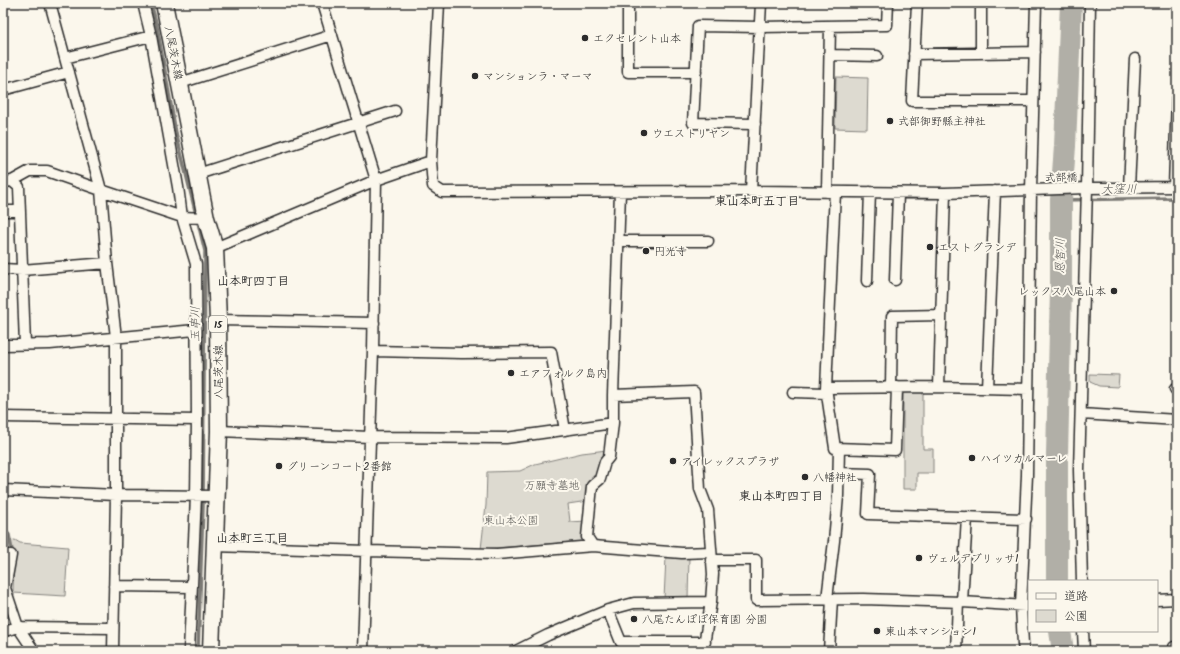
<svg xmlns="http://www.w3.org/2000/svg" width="1180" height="654" font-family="Kalam,'Klee One',sans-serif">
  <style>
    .green { fill: #dddad0; stroke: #84827e }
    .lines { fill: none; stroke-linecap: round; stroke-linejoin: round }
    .stream { stroke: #7b7a75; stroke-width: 3.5 }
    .river { stroke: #b1afa7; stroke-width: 22 }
    .minor-casing { stroke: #2b2b2b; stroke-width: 13 }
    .primary-casing { stroke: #2b2b2b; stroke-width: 19 }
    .minor { stroke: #fbf7ec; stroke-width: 10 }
    .primary { stroke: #fbf7ec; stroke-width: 16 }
    .poi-dot { fill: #2b2b2b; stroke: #fbf7ec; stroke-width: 1.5 }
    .labels { text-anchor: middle; stroke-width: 4; stroke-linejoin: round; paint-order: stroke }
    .shield { fill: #fbf7ec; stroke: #696865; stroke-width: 1 }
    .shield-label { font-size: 10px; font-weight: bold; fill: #2b2b2b }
    .poi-label { font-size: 11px; fill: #2b2b2b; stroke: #fbf7ec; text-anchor: start }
    .street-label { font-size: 11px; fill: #2b2b2b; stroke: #fbf7ec }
    .park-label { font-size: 11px; fill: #585754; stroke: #fbf7ec }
    .water-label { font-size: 12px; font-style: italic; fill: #5a5956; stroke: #fbf7ec }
    .neighbourhood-label { font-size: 12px; font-weight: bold; fill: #2b2b2b; stroke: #fbf7ec }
  </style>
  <rect width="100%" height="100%" fill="#fbf7ec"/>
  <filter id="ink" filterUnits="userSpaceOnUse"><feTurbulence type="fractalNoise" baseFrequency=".025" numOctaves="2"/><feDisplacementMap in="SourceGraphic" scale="8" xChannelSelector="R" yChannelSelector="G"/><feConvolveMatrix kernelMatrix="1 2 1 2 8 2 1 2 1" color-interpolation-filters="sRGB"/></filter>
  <g filter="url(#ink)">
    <path class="green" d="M836,77L868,78L867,129L835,128Z
      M1090,374L1119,375L1118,387L1099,386L1090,382Z
      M903,392H923V449H933V473H917V489H903Z
      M607,450L599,475L592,476L588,501L568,504L570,522L586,521L585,541L481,549L486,505L487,472L520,471L535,464L582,453Z
      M15,540L20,543L68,547L65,596L13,593L14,557L8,553L9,541Z
      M666,557H689L688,599H664Z"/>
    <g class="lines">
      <path class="stream" d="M151,3L157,27L176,133L205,251L203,507L198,651
        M1061,200L1177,198
        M3,528L9,535L12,550"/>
      <path class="river" d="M1057,581V455L1061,289V200L1065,146L1071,3
        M1060,631L1063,651"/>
      <defs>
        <path id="minor" d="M50,3L101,190L107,263L116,337V495L113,651
          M143,3L151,36L178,187L182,217L196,264L197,420L196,496L189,651
          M322,3L376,180L373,351L363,651
          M439,3L431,161L433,186L442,192L751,191L945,193L1087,188L1177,187
          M628,3V72H696
          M917,3L912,101H1033
          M981,3V53
          M914,54L1035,52
          M830,55L877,56
          M65,58L151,36
          M180,83L332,35
          M3,90L69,72
          M755,124L693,123L698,26L760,27L887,25L888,3
          M198,174L395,111
          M12,181L19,187L25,344
          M3,182L12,181L30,171H47L101,190L182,217L206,218
          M1174,187L1177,97
          M1129,188L1135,59
          M751,191L761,3
          M620,192L613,395L694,392L700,489L708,510L713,574L711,602L703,651
          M827,192L830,26
          M835,192L826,388L835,448L895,450L897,387
          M3,211H20
          M618,241H708
          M215,248L376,180L431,161
          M3,269L22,270L107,263
          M895,280L898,193
          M867,281L870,192
          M218,320L374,323
          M3,345L50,344L195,330
          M373,351L462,353L551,352L565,430
          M891,387L892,316L941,315
          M939,387L945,193
          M826,388L939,387L1028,389
          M987,388L995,191
          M1175,389H1177
          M793,392L826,393
          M1081,414L1177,420
          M3,417L197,420
          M613,423L609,457L605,462L600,479L592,486L587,537L593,546L682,553L711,552
          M219,431L370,437L506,438L613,423V395
          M838,473L870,474L868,514L1026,519
          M3,490L116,495L216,496
          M214,546L367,551L497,554L593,546
          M3,555H11L5,588
          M711,560H756V600L863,599L962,602L1029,606
          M1082,581L1079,470L1087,188L1090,3
          M114,586L192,587
          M3,587L5,588L18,627L34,651
          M827,599L834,541L838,496L839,448
          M1157,600L1177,599
          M962,602L967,517
          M608,610L621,642H705
          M3,629L8,630L18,627L113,628
          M1083,631L1084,651
          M516,651L548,635L608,610L634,603L711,602
          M829,651L832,599
          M956,651L958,602
          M1024,651L1023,644L1021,606L1027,475L1031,190L1036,3
          M1174,651V647"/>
        <path id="primary" d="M164,3L206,218L215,248L218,320L219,431L211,651"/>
      </defs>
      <use href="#minor" class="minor-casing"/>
      <use href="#primary" class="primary-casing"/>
      <use href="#minor" class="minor"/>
      <use href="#primary" class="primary"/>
    </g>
  </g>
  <g class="poi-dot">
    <circle cx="585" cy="38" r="4"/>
    <circle cx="475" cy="76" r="4"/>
    <circle cx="890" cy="121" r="4"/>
    <circle cx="644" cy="133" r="4"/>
    <circle cx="930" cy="247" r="4"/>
    <circle cx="646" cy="251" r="4"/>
    <circle cx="1114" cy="291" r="4"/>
    <circle cx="511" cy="373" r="4"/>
    <circle cx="972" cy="458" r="4"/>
    <circle cx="673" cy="461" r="4"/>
    <circle cx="279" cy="466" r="4"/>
    <circle cx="805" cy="477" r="4"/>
    <circle cx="919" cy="558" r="4"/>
    <circle cx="634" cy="619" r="4"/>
    <circle cx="877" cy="631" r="4"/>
  </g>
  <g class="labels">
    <rect class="shield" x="209" y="316" width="18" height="16" rx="3"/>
    <g class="shield-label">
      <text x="218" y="328">15</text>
    </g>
    <g class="poi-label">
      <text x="593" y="42">エクセレント山本</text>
      <text x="483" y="80">マンションラ・マーマ</text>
      <text x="898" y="125">式部御野縣主神社</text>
      <text x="652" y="137">ウエストリヤン</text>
      <text x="938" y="251">エストグランデ</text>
      <text x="654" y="255">円光寺</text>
      <text x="1106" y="295" text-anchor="end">レックス八尾山本</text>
      <text x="519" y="377">エアフォルク島内</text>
      <text x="980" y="462">ハイツカルマーレ</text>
      <text x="681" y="465">アイレックスプラザ</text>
      <text x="287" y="470">グリーンコート2番館</text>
      <text x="813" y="481">八幡神社</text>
      <text x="927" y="562">ヴェルデブリッサ1</text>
      <text x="642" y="623">八尾たんぽぽ保育園 分園</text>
      <text x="885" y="635">東山本マンション1</text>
    </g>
    <g class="street-label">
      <text transform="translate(174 53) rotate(79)" y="4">八尾茨木線</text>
      <text transform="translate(1061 177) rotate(-1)" y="4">式部橋</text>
      <text transform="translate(218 372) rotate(-90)" y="4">八尾茨木線</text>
    </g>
    <g class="park-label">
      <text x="552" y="489">万願寺墓地</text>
      <text x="511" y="524">東山本公園</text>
    </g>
    <g class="water-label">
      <text transform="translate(1119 189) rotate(-1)" y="4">大窪川</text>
      <text transform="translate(1060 256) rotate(-89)" y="4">恩智川</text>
      <text transform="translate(195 324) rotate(-90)" y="4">玉串川</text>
    </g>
    <g class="neighbourhood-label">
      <text x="757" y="205">東山本町五丁目</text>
      <text x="253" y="285">山本町四丁目</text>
      <text x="781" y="500">東山本町四丁目</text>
      <text x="252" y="542">山本町三丁目</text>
    </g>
  </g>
  <rect width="1180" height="654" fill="none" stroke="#fbf7ec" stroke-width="16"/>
  <rect x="8" y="8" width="1164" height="638" fill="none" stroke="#2b2b2b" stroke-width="1.5" filter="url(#ink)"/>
  <rect x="1028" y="580" width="130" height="52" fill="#fbf7ec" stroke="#a8a59f"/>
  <rect x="1036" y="593" width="20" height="6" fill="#fbf7ec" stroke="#a8a59f"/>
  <text x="1064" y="600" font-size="12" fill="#2b2b2b">道路</text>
  <rect x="1036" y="610" width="20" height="12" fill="#dddad0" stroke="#a8a59f"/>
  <text x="1064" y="620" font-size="12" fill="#2b2b2b">公園</text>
</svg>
